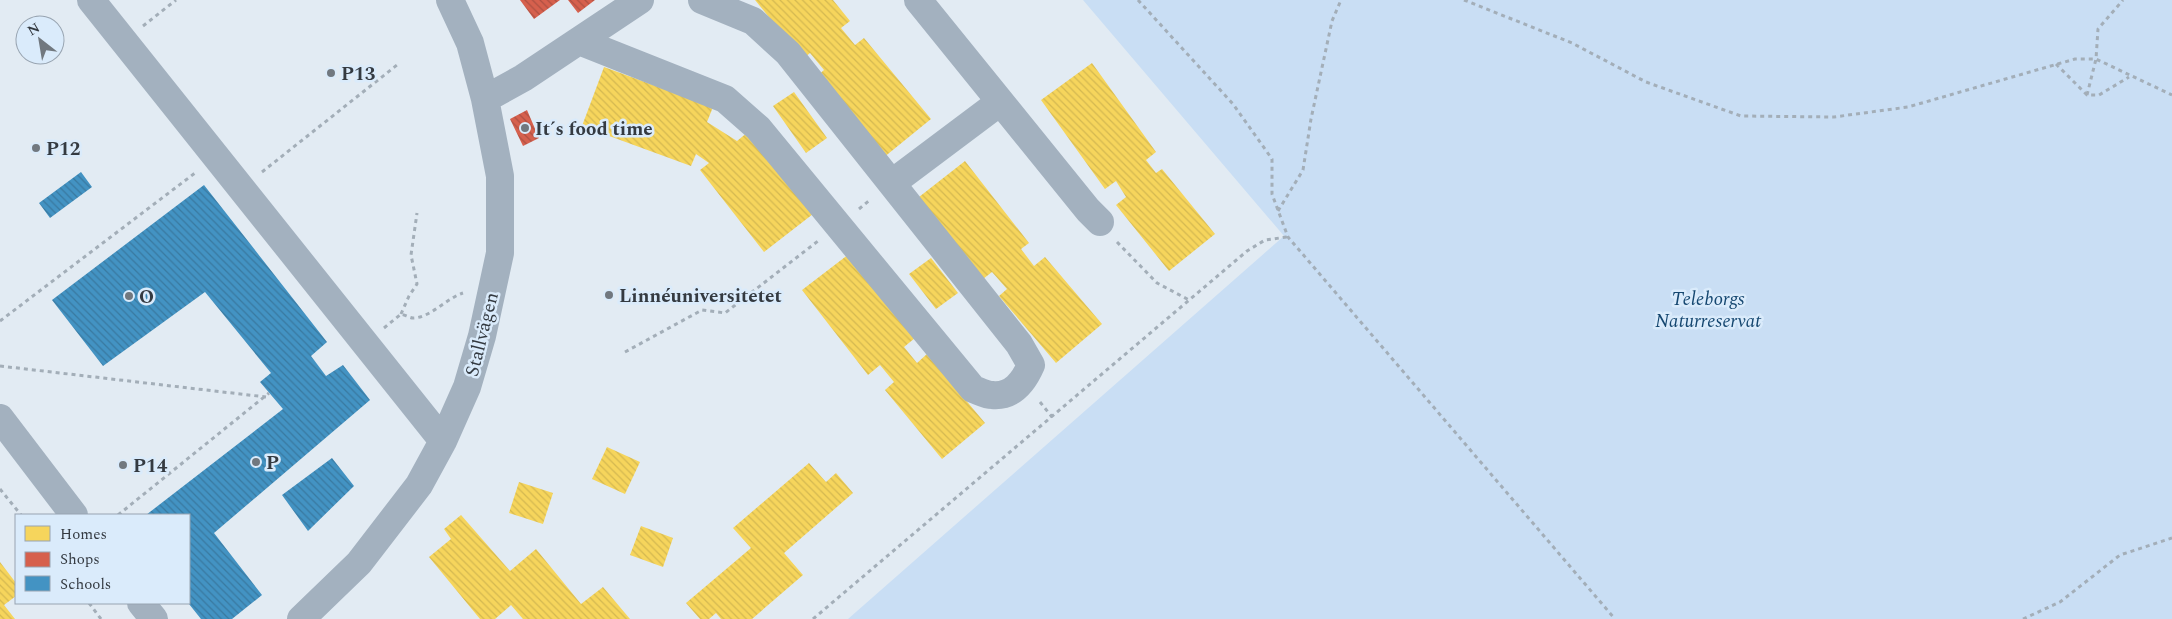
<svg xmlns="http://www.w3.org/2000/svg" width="2172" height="619" font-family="Spectral,serif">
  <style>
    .park { fill: #c9def4 }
    .homes { fill: url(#homes-back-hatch) }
    .shops { fill: url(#shops-back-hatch) }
    .schools { fill: url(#schools-back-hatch) }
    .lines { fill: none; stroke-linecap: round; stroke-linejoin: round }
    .path { stroke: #a3aeb8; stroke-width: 3; stroke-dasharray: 4 4; stroke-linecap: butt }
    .minor { stroke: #a3b1bf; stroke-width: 28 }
    .poi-dot { fill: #71787f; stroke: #daebfb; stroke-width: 2 }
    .labels { text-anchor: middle; stroke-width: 5; stroke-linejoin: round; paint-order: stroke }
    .poi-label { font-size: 19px; font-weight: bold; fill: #343a41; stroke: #daebfb; text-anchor: start }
    .park-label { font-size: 19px; font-style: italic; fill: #154770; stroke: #daebfb }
    .street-label { font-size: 19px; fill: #343a41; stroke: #daebfb }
  </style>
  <defs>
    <pattern id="homes-back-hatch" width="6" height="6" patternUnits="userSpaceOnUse" patternTransform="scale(1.25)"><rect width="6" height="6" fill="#f6d55c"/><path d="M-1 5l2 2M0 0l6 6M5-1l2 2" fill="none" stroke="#d4b851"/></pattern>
    <pattern id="shops-back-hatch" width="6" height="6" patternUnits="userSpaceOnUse" patternTransform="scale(1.25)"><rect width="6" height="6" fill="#d6604d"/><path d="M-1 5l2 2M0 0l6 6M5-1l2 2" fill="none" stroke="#ae5042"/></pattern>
    <pattern id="schools-back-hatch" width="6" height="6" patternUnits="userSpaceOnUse" patternTransform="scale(1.25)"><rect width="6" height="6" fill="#4393c3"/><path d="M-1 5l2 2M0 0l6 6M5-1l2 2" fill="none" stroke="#3979a0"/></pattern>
  </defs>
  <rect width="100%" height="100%" fill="#e2ebf3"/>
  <path class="park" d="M1083,0H2172V619H848L1284,236Z"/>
  <path class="homes" d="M755,0H833L850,21L841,28L855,45L864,38L931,119L883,158L816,77L824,70L810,53L803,59Z
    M1092,63L1156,152L1146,160L1156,173L1162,169L1215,234L1169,271L1116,205L1126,197L1116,181L1105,189L1041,100Z
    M604,67L713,107L707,122L737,141L748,132L813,214L764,252L700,170L709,163L696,154L691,166L582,126Z
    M794,92L827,138L806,153L773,106Z
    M965,161L1029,243L1021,249L1034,266L1045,257L1102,324L1056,363L999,296L1007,289L992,272L983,279L919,197Z
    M849,254L915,338L904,347L917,363L927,354L985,423L942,459L885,390L894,382L880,365L868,375L802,290Z
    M931,258L958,293L936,309L909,274Z
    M607,447L640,462L625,494L592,479Z
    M809,463L826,482L836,473L853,493L784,553L803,575L752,619H721L716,613L709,619H700L686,603L751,548L733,528Z
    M519,482L553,493L543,524L509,513Z
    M461,515L510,571L536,549L581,604L603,587L630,619H523L511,605L495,619H480L429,557L451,539L444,529Z
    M641,526L673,538L663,567L630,555Z
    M0,562L16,583V596L4,605L15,619H0Z"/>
  <path class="shops" d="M520,0H560L534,19Z
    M568,0H595L578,13Z
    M527,110L539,138L523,146L510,119Z"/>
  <path class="schools" d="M81,172L92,187L50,218L39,203Z
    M204,185L327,342L311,356L326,376L343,365L370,400L214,533L262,595L232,619H201L189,604V515H146L283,409L260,382L271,373L205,292L103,366L52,300Z
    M332,458L354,486L308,531L282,495Z"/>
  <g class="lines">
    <path class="path" d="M1138,0L1233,104L1272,159V194L1288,237L1615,619
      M1464,0L1572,43L1646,82L1741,116L1834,117L1908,107L2075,59H2096L2172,95
      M143,26L176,0
      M2056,64L2087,95H2099L2129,77
      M2087,95L2096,59L2098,29L2123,0
      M262,172L397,65
      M859,209L871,199
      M1278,211L1303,170L1311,119L1332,21L1341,0
      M1117,242L1157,283L1189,300
      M401,314L409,296L417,284L411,255L417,213
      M0,321L195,173
      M384,328L401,314C405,315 410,318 413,318C430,318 447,298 463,293
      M625,352L702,310L725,313L818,241
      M0,366L266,397
      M1040,402L1052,417
      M0,489L21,515
      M118,515L269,393
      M89,603L101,619
      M813,619L1247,251L1265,240L1287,237
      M2023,619L2060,602L2120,555L2172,538"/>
    <path class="minor" d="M91,0L443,441
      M918,0L1088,210L1100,222
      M579,41L725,99L758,128L973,389C979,391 986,395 992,395C1013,397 1024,381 1031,365L1019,344L788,53L753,21L702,0
      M485,99L523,78L640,0
      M892,183L1000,102
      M0,418L74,515
      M141,603L154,619
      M301,619L359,563L419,485L443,441L467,387L482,336L500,253V176L485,99L470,43L450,0"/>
  </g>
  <g class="poi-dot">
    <circle cx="331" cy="73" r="5"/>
    <circle cx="525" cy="128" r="5"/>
    <circle cx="36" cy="148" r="5"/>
    <circle cx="609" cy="295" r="5"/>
    <circle cx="129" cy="296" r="5"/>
    <circle cx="256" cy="462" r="5"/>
    <circle cx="123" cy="465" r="5"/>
  </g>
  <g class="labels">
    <g class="poi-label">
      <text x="341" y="80">P13</text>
      <text x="535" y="135">It´s food time</text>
      <text x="46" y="155">P12</text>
      <text x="619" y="302">Linnéuniversitetet</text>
      <text x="139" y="303">O</text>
      <text x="266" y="469">P</text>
      <text x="133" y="472">P14</text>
    </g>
    <g class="park-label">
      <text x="1708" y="305">Teleborgs<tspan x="1708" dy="22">Naturreservat</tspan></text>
    </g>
    <g class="street-label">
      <text transform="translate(481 334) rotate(-76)" y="7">Stallvägen</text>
    </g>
  </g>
  <rect x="15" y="514" width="175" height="90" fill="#daebfb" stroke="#98a4b1"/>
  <rect x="25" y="526" width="25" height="15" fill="#f6d55c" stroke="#98a4b1"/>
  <text x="60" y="539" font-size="15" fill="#343a41">Homes</text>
  <rect x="25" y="552" width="25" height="15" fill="#d6604d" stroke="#98a4b1"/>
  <text x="60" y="564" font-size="15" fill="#343a41">Shops</text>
  <rect x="25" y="576" width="25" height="15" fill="#4393c3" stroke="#98a4b1"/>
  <text x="60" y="589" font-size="15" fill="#343a41">Schools</text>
  <g transform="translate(40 40) rotate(329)"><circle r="24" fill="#daebfb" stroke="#98a4b1"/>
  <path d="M0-4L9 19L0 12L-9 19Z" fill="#71787f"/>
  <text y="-8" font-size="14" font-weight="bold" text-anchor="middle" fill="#343a41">N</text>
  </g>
</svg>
